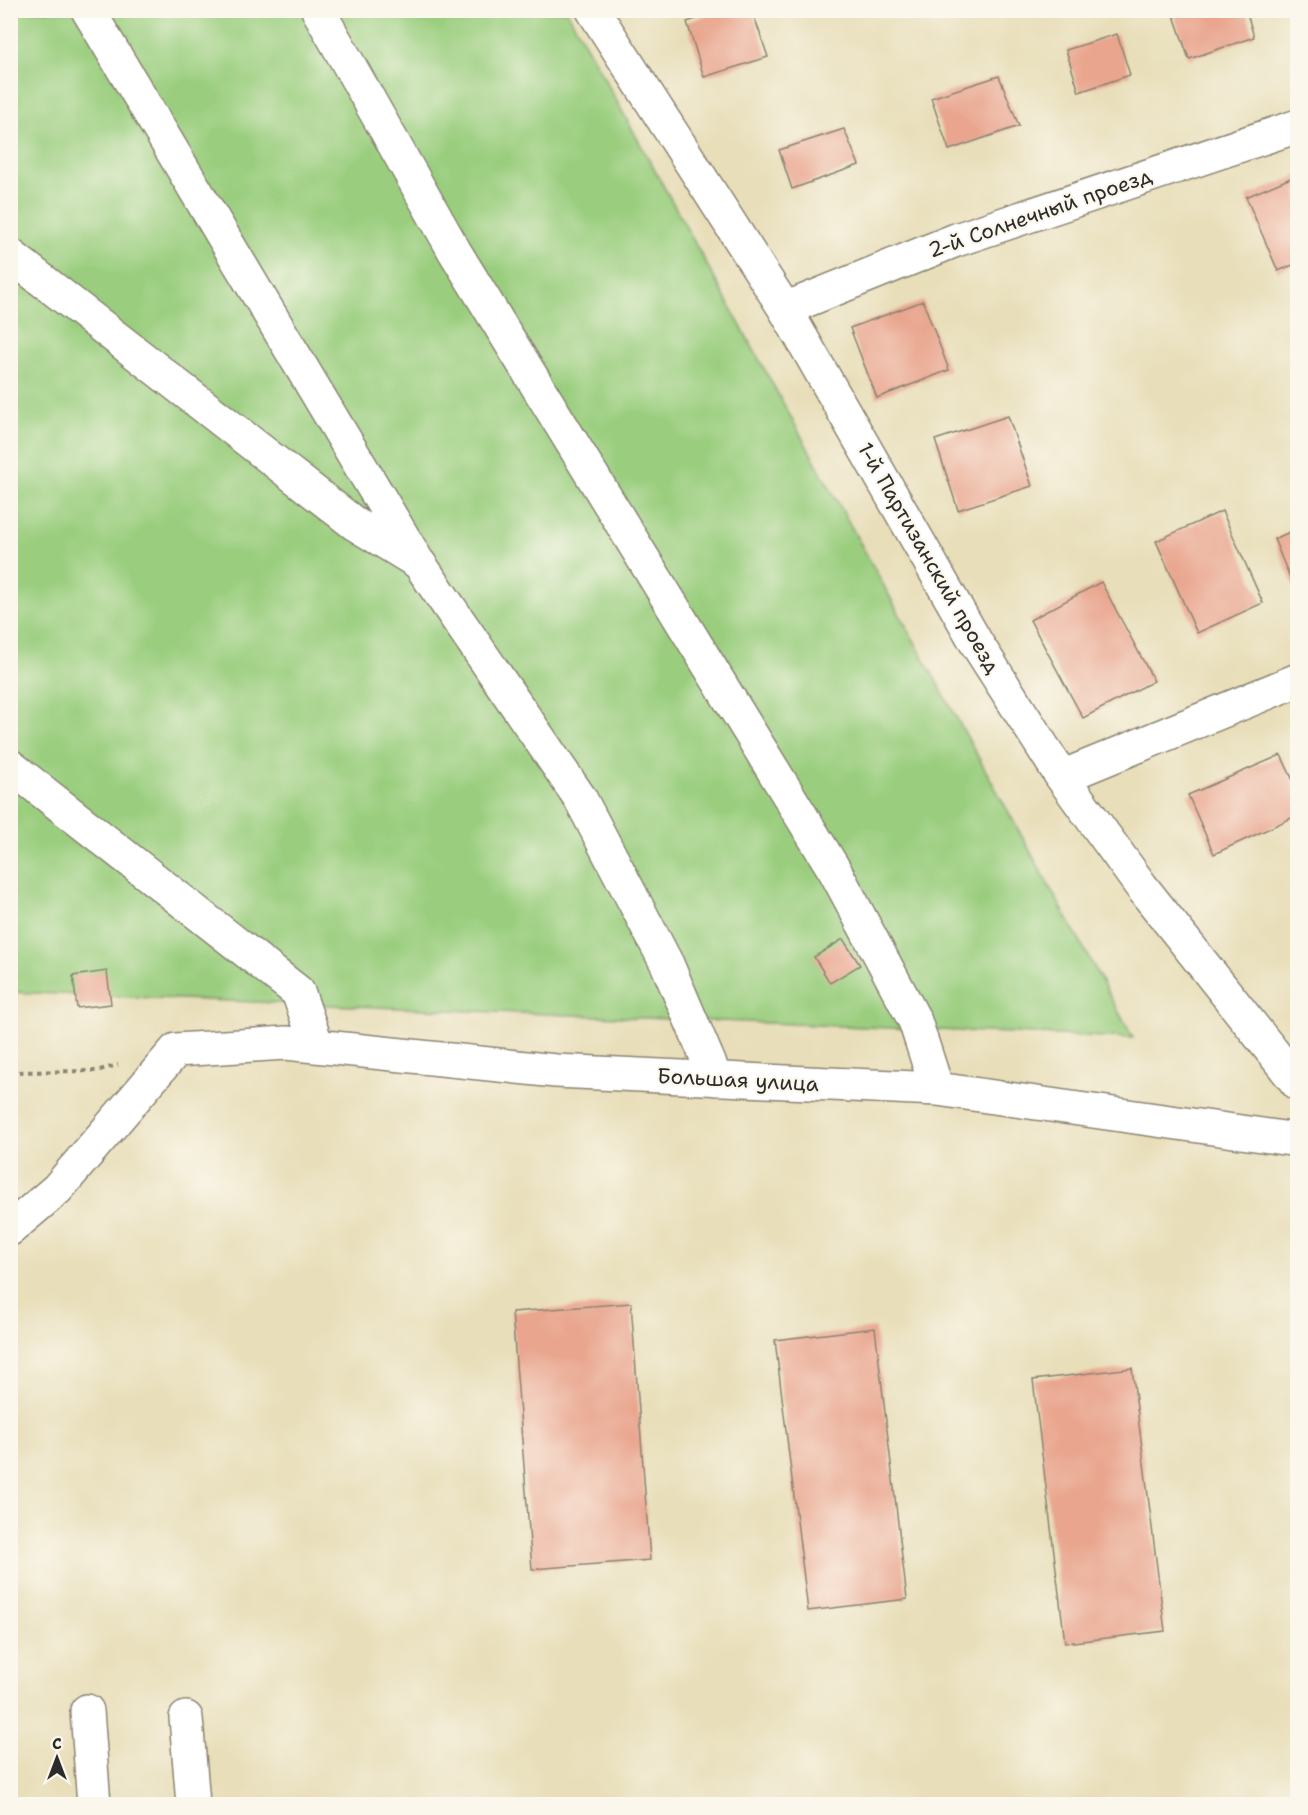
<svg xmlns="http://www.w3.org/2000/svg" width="1308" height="1815" font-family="'Shantell Sans',sans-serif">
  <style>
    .green { fill: #9ace7e; stroke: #627c54; stroke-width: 1.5 }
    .building { fill: #e9a58e }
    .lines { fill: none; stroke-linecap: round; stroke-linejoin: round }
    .minor-casing { stroke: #8a8472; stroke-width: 36 }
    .path { stroke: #8a8472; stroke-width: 4; stroke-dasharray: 4.5 4.5; stroke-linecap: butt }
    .minor { stroke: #fff; stroke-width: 33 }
    .labels { text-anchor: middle; stroke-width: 4.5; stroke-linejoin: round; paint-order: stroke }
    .street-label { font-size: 21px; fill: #2b2b2b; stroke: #fbf7ec }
  </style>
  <rect width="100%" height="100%" fill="#fbf7ec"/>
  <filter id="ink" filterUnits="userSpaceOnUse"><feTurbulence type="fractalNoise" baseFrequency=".0167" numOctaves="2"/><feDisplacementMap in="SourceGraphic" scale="12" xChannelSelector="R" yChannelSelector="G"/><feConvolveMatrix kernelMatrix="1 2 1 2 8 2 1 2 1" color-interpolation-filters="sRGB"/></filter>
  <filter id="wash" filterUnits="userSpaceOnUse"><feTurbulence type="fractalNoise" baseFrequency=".008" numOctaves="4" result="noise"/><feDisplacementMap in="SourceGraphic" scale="24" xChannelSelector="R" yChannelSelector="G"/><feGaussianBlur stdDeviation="1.35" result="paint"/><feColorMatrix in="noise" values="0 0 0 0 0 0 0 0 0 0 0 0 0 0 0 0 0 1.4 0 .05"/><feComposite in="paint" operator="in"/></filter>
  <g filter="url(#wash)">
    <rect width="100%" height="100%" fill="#e8deb9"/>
    <path class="green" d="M11,11H567L1133,1038L11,992Z"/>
    <g id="blocks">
      <path class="building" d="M723,10H752L768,57L704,77L687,22Z
        M1172,10H1246L1254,37L1189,59Z
        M1117,34L1130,75L1079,92L1066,50Z
        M999,76L1019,126L949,150L931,98Z
        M844,129L859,165L792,189L779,150Z
        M1298,175V263L1278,271L1246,197Z
        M923,301L949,370L877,398L850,328Z
        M1008,416L1032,486L958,510L935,440Z
        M1222,511L1263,603L1197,633L1156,541Z
        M1297,529V595L1274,539Z
        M1101,582L1154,681L1083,718L1030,620Z
        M1281,755L1298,791V815L1214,854L1188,795Z
        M843,939L860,965L830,983L814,957Z
        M107,971L111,1004L77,1008L73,976Z
        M631,1303L650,1560L532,1569L512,1312Z
        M875,1328L907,1599L808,1611L775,1340Z
        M1132,1368L1165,1631L1065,1643L1033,1380Z"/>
    </g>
  </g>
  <g filter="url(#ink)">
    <use href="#blocks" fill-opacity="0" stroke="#8a8472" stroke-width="1.5"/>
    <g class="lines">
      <defs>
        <path id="minor" d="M88,10L416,559
          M318,10L455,252L835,871L915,1021L937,1089
          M593,10L785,309L977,644L1062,777L1141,886L1298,1084
          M10,255L355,524L419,563L580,798L667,964L716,1079
          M785,309L956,240L1298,126
          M10,766L298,992L317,1046
          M1062,777L1298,680
          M10,1229L57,1189L176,1050L286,1043L556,1071L937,1089L1298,1140
          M87,1711L94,1804
          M186,1718L193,1804"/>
      </defs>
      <use href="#minor" class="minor-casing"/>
      <path class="path" d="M10,1072L96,1071L118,1065"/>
      <use href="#minor" class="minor"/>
    </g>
  </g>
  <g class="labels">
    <g class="street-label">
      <text transform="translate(1040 213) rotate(-19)" y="7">2-й Солнечный проезд</text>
      <text transform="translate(929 558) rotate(60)" y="7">1-й Партизанский проезд</text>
      <text transform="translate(738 1080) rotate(3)" y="7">Большая улица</text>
    </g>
  </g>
  <rect width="1308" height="1815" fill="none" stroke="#fbf7ec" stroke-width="36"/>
  <g transform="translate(57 1758)" stroke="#fbf7ec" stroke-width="4.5" paint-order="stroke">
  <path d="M0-4.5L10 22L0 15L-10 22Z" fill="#2b2b2b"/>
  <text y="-9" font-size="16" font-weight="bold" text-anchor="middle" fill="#2b2b2b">С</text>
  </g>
</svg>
